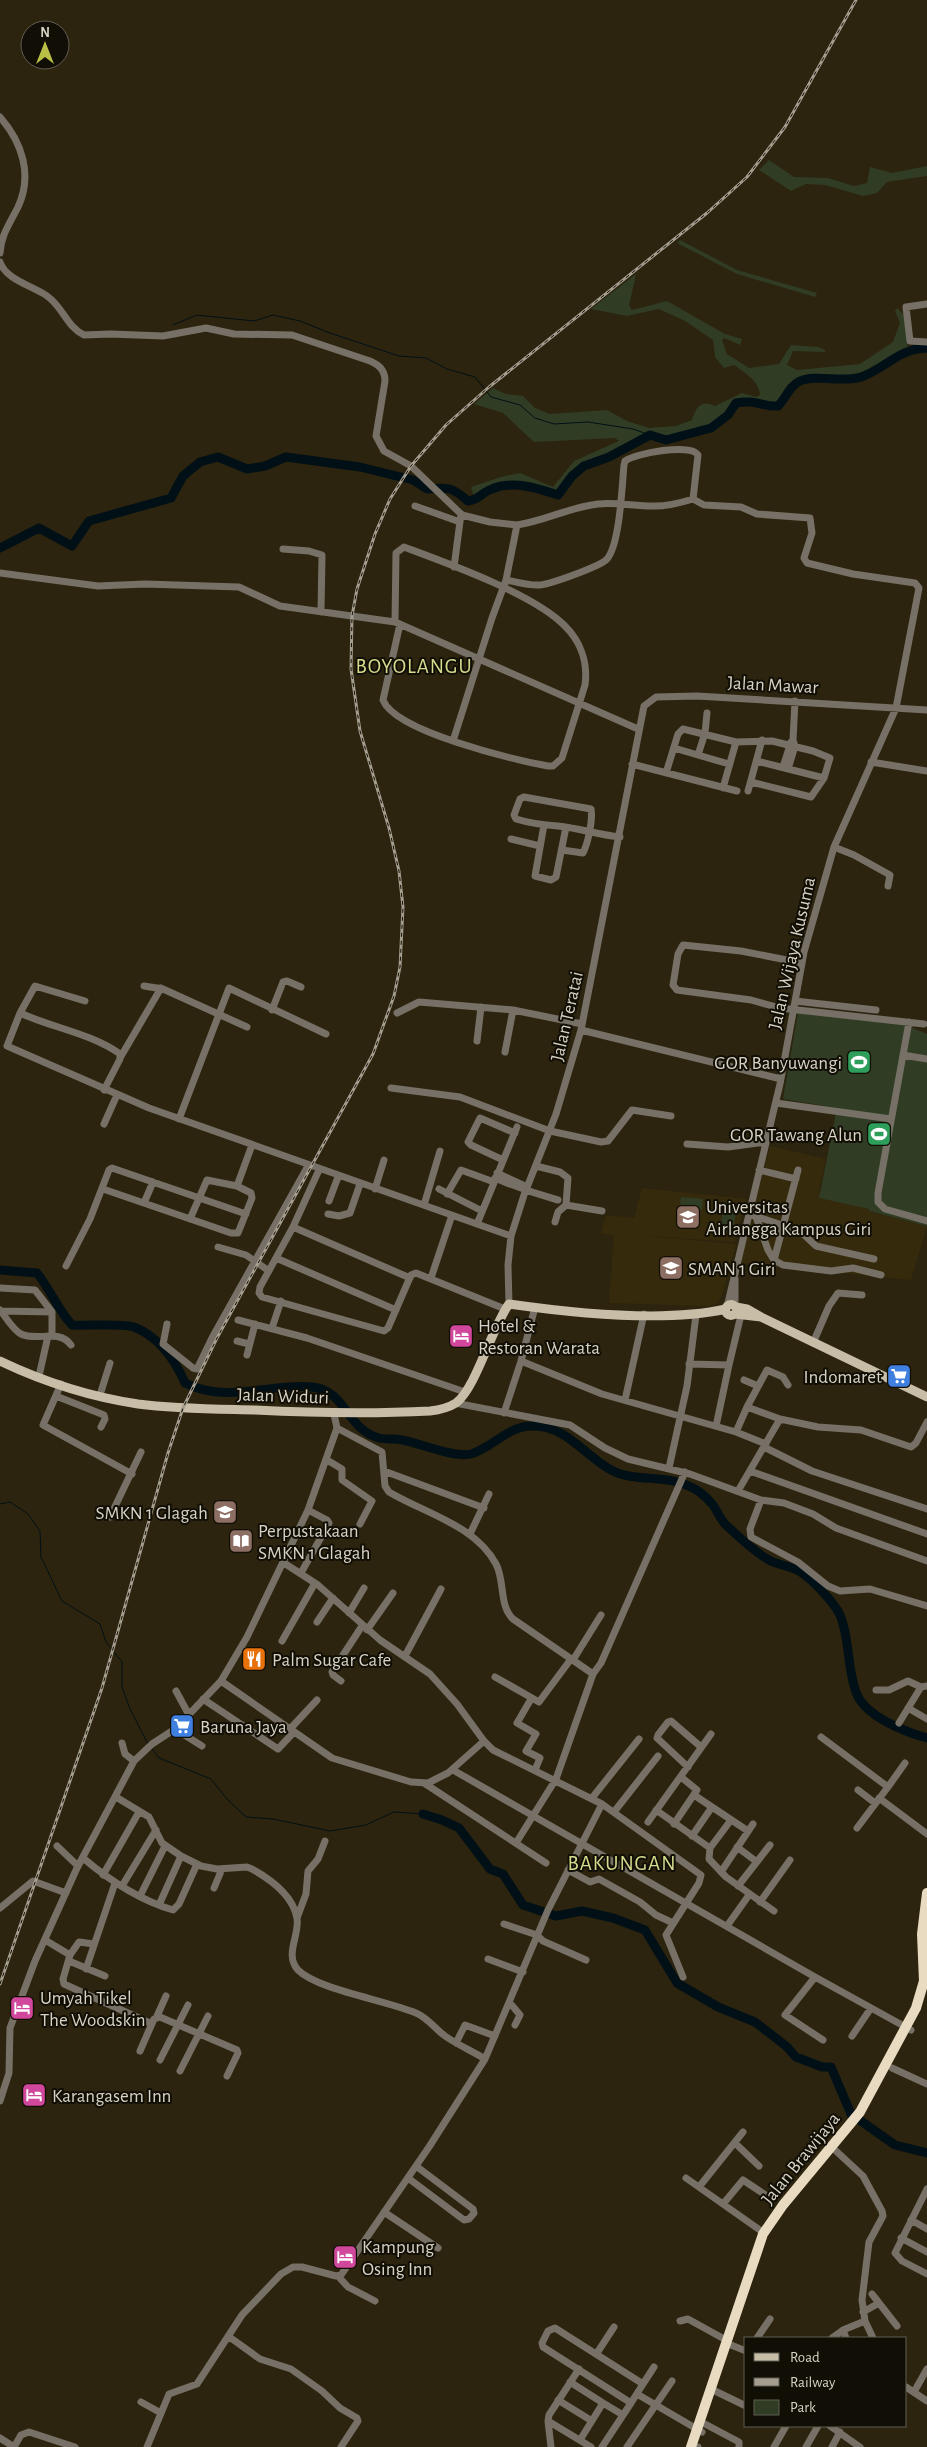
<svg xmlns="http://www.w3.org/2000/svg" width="927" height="2447" font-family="'Alegreya Sans',sans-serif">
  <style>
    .built { fill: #352a0c }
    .green { fill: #313c24 }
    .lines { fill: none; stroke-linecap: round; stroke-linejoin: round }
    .stream { stroke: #001016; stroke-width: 1 }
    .river { stroke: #001016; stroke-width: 9 }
    .minor { stroke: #767066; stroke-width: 7 }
    .major { stroke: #c8bda7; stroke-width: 9 }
    .highway { stroke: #e9dbc1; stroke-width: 10 }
    .rail-casing { stroke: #a59e8f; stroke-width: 3 }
    .rail { stroke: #110e05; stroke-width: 1; stroke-dasharray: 4; stroke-linecap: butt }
    .labels { text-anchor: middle; stroke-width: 4; stroke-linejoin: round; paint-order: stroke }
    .street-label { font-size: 19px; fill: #d8d2c5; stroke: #110e05 }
    .poi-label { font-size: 19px; fill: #d8d2c5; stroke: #110e05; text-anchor: start }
    .quarter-label { font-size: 21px; letter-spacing: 1px; fill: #d5db8d; stroke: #110e05 }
  </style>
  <rect width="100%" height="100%" fill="#2c240e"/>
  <path class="built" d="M770,1146L826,1159L819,1192L870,1210V1212L927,1226L911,1280L740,1263Z
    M642,1188L747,1199L734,1242L637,1235L736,1244L723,1292L718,1303L710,1306L609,1303L614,1235L601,1234L606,1215L634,1218Z"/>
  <path class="green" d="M769,160L794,177L828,178L854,186L867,183L870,167L892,173L927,166V176L887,182L877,193L863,196L825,185L806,184L791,191L759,170Z
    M680,240L737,270L817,293L815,297L737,274L677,243Z
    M636,274L629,306L632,310L667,301L725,334L742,339L740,345L724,338L722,340L727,354L749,368L779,364L791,345L818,347L825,350V352L793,351L787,365L797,370L860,364L893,342L900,323L895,311L897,308L904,315L908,350L862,376L846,379L803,380L791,387L778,406C763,407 755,400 736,403L728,415L711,428L666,440L650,435L609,457L584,467L572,476L558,495C524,484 506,478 475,500L471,487L501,477L520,473L553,487L574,461L619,441L615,438L534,442L503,413L474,404L493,388L506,394L523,396L535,408L550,414L607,410L627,421L649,428L676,426L692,420C696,407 701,399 715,406L742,393L756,397L760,395C759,381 745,373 734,365L724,368L715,357L713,340L685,321L659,309L627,316L591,309Z
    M798,1012L906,1025L927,1034V1226L869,1211V1209L819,1198L837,1108L783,1099Z
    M681,1197L703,1199L702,1210L680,1208Z
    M724,1202L737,1204L733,1233L720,1231Z"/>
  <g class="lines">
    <path class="stream" d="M173,325L197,315L254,321L273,315L300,321L330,333L399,356L426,358L447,369L475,377L491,397L520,405L535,418L554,424L588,422L633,429L650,435
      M0,1504L10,1502L28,1514L40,1531L41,1557L62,1601L100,1624L106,1642L122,1662V1687L130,1709L148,1744
      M152,1749L159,1758L211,1779L227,1799L246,1817L273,1819L330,1831L366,1825L394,1812L423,1814"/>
    <path class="river" d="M0,548L39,528L72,546L89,521L171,498L183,476L200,462L218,457L247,469L265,466L286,457L360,467L413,480L427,489C448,487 452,487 468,501C479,500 482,492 492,489C513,480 537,488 558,495L572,476L584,466L609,457L650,435L666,440L711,428L728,415L736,403C756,399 763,407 778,406C787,397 788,387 800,381C816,374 843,383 861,377C887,368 897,349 927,348
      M0,1270L37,1273C50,1289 58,1310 72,1325C85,1326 126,1323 134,1327C159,1337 175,1360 185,1383C226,1404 270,1383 312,1387C346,1390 347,1430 379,1438C387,1440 395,1438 402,1440C420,1443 458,1460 474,1453C495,1445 509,1426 532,1426C566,1425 585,1456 611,1470C633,1482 661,1475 684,1484C695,1488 706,1496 713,1505C718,1512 720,1519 726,1525C738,1536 754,1552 769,1560C778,1565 790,1566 799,1571C812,1579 834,1602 840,1615C850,1639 847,1668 856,1692C864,1716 905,1732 927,1738
      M423,1814L442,1820L459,1828L490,1869L503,1874L523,1905L556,1916L582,1911L613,1918L645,1930L677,1983L718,2007L755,2022L786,2046L796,2057L822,2067H831L851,2114L895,2145L927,2153"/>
    <path class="minor" d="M0,117C22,142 33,175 18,207C10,223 1,235 0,253
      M0,262C6,280 33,286 47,296C63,307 67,327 84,335L110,334L163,336L206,328L234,334L292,335L370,361C379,365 385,370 385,381L376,436L384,451L411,466L462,515L490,522L517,525L506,580L492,618L453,741
      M927,304L906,307L910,341L927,342
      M693,499L704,505L741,507L757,514L810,518L812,533L804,558L807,563L853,574L915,583L919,588L896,708L834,847L804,952L780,1084L727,1307
      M415,506L460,522
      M283,549L309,551L322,555L321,612
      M454,567L461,514
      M0,573L98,586L145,584L239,587L280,606L395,622L638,729
      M506,580C517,582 529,586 540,585C551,584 601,566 607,559C620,544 622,485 624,465L625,461C636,453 691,443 698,455L693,499C680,503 666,507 652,506C634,506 616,502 598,504C570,507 545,521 517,525
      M395,622L396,553L404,547C447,563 534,594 565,626C581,642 588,663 585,685L562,758L553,766H548C516,760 395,732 383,700L400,624
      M674,748L729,764
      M698,755L705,733L707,713
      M757,761L824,778
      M871,762L927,771
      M632,764L737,791
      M783,767L791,742
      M788,769L795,746L793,740L795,701
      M666,773L678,734L683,729L736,742L772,741L813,751L830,758L824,778L811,797L751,782
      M723,788L736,742
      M748,791L762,740
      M544,825L535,876L551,880L556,877L566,827
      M511,839L540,846
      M834,847L854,855L890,875L888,886
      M562,850L583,853C588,843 593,820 591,809L524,797L520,799L514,815L516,819C529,823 544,825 558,826C579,828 599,835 620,837
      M802,963L741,951L683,945L678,954L673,985L677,990L751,1000L780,1008L924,1024
      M144,986L163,989L247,1027
      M85,1001L35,986L20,1013L7,1046L149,1108L511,1236
      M795,1001L876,1010
      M272,1010L283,982L287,981L301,987
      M20,1013C53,1028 90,1033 120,1054V1059L104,1090
      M397,1013L419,1002L513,1010L582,1024
      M909,1022L878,1193V1202L885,1209L927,1221
      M581,1030L781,1079
      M477,1041L481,1007
      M505,1052L513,1010
      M903,1055L927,1059
      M120,1058L161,988
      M391,1088L460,1097L550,1131L601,1142L608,1141L632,1110L671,1116
      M776,1103L891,1119
      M179,1119L229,988L326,1034
      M104,1124L117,1095
      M687,1144L728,1147L766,1142
      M503,1160L471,1145L468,1142L480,1118L515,1133
      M536,1166L560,1172L568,1178L566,1205L558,1212L555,1222
      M319,1170L293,1227L260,1287L259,1293L262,1297L384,1331L388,1328L411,1275L416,1273L505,1309
      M759,1170L796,1179
      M798,1170L774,1260L783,1265L831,1271L853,1268L881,1275
      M497,1173L527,1187
      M495,1178C516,1187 536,1194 558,1200
      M103,1189L231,1233H238L252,1198L251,1193L237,1186L252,1145
      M375,1189L384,1160
      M439,1189L482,1211
      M447,1194L461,1170L494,1182
      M329,1201L338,1177
      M144,1203L153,1182
      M424,1205L440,1151
      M566,1205L602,1211
      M328,1214L339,1216L350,1213L360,1184
      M749,1214L800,1231L816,1246L874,1259
      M756,1217L768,1250L774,1260
      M190,1219L207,1180L237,1186
      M477,1224L517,1127
      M293,1227L410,1278
      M218,1247L246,1255L269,1271
      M276,1258L396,1310
      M66,1266L90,1219L109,1170L112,1168L246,1214
      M431,1278L452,1215
      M735,1279V1306
      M0,1288L35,1290L52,1312V1336
      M509,1304L508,1265L511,1236L524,1195L556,1114L581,1030L644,706L656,697L697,696L927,710
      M0,1310C6,1317 13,1330 21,1334C37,1342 59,1328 71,1345
      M1,1311L52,1312
      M238,1320L307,1338L465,1392
      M167,1324L163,1344L193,1368L197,1369L212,1338L308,1166
      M272,1328L281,1301
      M237,1341L249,1344
      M813,1343L829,1306L838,1293L862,1295
      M247,1355L255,1324
      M521,1361L602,1394L736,1432L747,1407L780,1419
      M689,1364L729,1365L741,1315
      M39,1376L48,1336
      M744,1380L758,1386
      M61,1384L43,1425L132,1474
      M100,1395L110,1363
      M56,1396L104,1415L105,1419L101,1427
      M625,1400L644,1314
      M455,1403L570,1425L605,1448L628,1459L690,1474L761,1500L784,1503L813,1514L836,1528L927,1561
      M747,1407L767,1370L783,1377L788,1385
      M504,1413L521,1361L535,1307
      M716,1426L729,1365
      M337,1428L382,1452L385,1486L389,1492C424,1513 475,1525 496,1564C505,1581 499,1606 513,1619L593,1674L556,1779L516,1843
      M736,1432L766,1444
      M764,1447L812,1471L927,1509
      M327,1460L342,1469V1480L372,1501L360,1524
      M669,1468L687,1386L696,1315
      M384,1471L484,1508
      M750,1471L927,1534
      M738,1491L780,1419L818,1427L861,1430L911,1447L916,1443L927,1422
      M761,1500L750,1529L751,1537L798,1562L828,1586L840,1591L870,1589L927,1606
      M110,1517L141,1452
      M470,1534L489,1494
      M284,1563L318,1585L380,1640L430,1674L457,1704L484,1741L493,1750L602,1804L701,1875L699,1883L666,1935L683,1977
      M301,1573L329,1523L327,1520L308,1510
      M349,1613L364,1588
      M317,1622L333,1598
      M367,1630L393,1593
      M282,1641L315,1583
      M405,1656L441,1589
      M573,1660L601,1615
      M593,1674L601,1663L685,1472
      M495,1677L539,1702L571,1659
      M221,1681L332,1758L411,1782L428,1783L448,1773L484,1741
      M341,1681L333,1675L332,1672L362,1626
      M876,1690H889L908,1681L921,1687L927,1686
      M176,1691L189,1715
      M203,1699L278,1749L294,1732
      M531,1699L517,1723L536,1734L526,1751L540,1758L535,1770
      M908,1708L927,1719
      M899,1723L921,1687
      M175,1729L202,1746
      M290,1729L317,1700
      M821,1737L888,1787L857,1828
      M122,1743L125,1754L134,1761
      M688,1767L657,1738L658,1735L668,1722L671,1721L701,1747
      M453,1770L815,1977L911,2030
      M424,1783L546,1863
      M888,1787L905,1763
      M858,1790L875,1803
      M694,1795L748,1831
      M116,1797L149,1817L162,1843L181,1856L201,1866L217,1869L247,1867L252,1869C270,1879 293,1896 297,1918C300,1935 284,1955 298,1970C318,1990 386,2000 416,2013C428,2018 435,2029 445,2036C458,2045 472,2051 485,2059
      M592,1798L639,1739
      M879,1798L927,1834
      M656,1810L710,1848
      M614,1812L658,1756
      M731,1820L710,1848L709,1859L726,1877L774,1911
      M648,1822L711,1734
      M674,1824L697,1790L681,1777
      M692,1836L712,1807
      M57,1846L78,1866
      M737,1847L757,1862
      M83,1858C109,1880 139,1900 173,1910L179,1904L197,1864
      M568,1870L590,1882L599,1879L640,1902L656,1915L673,1923
      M721,1872L753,1824
      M103,1875L139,1812
      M122,1886L156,1830
      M738,1886L770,1845
      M214,1888L222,1869
      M140,1896L165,1846
      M760,1902L790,1860
      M159,1905L181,1856
      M0,1908L33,1881L66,1893
      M297,1918L306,1894L308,1871L318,1859L325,1841
      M504,1924L537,1935L543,1941L586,1960
      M727,1926L749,1895
      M45,1940L70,1955L63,1979L64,1984L152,2024
      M70,1955L79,1942L94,1944
      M488,1959L523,1972
      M69,1961L105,1976
      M86,1969L115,1883
      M815,1977L785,2015L823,2040
      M510,2003L520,2015L515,2025
      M157,2016L166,1996
      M852,2036L871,2008
      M456,2043L465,2025L495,2036
      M140,2051L154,2019L160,2017L237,2050L238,2053L227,2076
      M160,2060L188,2005
      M892,2068L927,2084
      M180,2071L208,2016
      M0,2101L9,2073L10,2028L35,1961L77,1868L134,1761L152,1744L175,1729L221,1681L247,1637L308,1510L337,1428L334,1414
      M735,2143L759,2166
      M835,2150L863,2176L882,2211L883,2216L869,2242L862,2300L865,2321L873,2338
      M408,2178L464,2220L469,2219L474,2213L473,2209L416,2166
      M686,2178L764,2233
      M699,2187L743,2132
      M927,2189L895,2253L902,2261L927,2274
      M723,2204L743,2180L767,2196
      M384,2212L438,2248
      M911,2220L927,2229
      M901,2238L927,2252
      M338,2276L348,2287L375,2301
      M872,2294L897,2326
      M863,2312L879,2303
      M680,2321L688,2319L726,2340
      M555,2328L643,2384L631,2403L543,2347L542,2343L548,2331Z
      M843,2330L865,2321
      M228,2336L260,2359L291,2369L322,2391L340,2408L357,2418L358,2421L341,2447
      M757,2338L770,2319
      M832,2338L843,2330L846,2338
      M731,2345L746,2351
      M597,2353L614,2327
      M579,2369L549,2415L548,2421L591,2447
      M570,2382L603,2403L580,2440
      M643,2384L654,2367
      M906,2387L927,2401
      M715,2391L746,2406
      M914,2392L927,2369
      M637,2394L702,2432
      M558,2400L592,2421
      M141,2402L161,2413
      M603,2403L623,2415
      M548,2421L551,2447
      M705,2424L739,2442V2447
      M830,2426L860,2447
      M0,2438L14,2447
      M14,2447L21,2435L29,2432L75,2447
      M147,2447L169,2394L197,2384L242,2315L281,2274L293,2267H302L336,2276L341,2275L429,2147L485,2059L548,1910L602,1804
      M602,2447L631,2403
      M627,2447L672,2381
      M697,2447H698
      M774,2447L786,2426
      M806,2447L818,2426
      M832,2447L840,2432"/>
    <path class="major" d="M725.5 1310a5.5 5.5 0 1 1 11 0a5.5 5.5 0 1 1-11 0Z
      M736,1307L747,1309L761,1317
      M735,1314L761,1317L927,1397
      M0,1361C42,1381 92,1397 138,1404C177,1409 216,1409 255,1410C314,1413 371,1414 430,1411C439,1410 448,1408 456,1403C476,1388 492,1327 509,1304C572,1313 664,1323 726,1309"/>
    <path class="highway" d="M691,2447L763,2234L783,2205L860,2112L916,2008L924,1981L922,1934L927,1893"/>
    <defs>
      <path id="rail" d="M0,1984L102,1688L168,1453L183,1408L217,1338L373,1054L394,996L400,967L403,907L399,871L389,828L360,731L351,669L352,616L357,589L375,534L390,499L411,466L446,425L489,387L707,213L747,177L785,127L856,0"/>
    </defs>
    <use href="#rail" class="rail-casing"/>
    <use href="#rail" class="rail"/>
  </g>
  <defs>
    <symbol id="stadium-square" viewBox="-11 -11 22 22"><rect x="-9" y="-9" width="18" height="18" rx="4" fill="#2e9e5b" stroke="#110e05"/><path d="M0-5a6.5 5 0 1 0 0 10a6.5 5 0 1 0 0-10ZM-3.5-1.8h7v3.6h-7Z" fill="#fff"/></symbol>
    <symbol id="university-square" viewBox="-11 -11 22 22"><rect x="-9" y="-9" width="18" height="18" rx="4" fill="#8d6e63" stroke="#110e05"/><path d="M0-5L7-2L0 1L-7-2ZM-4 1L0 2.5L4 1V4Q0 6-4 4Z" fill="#fff"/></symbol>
    <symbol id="school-square" viewBox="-11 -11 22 22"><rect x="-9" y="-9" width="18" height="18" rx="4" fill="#8d6e63" stroke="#110e05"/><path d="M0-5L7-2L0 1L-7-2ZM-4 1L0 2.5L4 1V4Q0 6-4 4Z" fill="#fff"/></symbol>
    <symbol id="hotel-square" viewBox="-11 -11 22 22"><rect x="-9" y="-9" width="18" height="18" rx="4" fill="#d1479c" stroke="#110e05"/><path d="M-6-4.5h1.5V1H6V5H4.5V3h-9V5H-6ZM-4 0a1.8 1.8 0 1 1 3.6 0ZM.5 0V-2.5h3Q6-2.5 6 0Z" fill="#fff"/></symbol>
    <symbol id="supermarket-square" viewBox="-11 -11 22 22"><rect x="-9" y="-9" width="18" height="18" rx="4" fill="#3f7fe0" stroke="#110e05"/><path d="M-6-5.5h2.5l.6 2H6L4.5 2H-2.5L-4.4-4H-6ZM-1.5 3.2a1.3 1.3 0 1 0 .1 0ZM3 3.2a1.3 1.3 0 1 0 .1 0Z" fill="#fff"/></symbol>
    <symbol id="library-square" viewBox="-11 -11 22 22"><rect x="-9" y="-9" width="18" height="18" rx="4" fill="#8d6e63" stroke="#110e05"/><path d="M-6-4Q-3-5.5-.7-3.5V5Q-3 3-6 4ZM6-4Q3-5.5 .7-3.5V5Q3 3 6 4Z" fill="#fff"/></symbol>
    <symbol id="restaurant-square" viewBox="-11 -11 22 22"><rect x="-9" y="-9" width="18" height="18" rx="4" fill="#e8710a" stroke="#110e05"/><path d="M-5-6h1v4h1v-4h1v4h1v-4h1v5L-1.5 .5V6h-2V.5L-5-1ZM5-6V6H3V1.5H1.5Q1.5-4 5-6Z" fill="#fff"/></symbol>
  </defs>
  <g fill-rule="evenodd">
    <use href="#stadium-square" x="845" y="1048" width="28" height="28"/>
    <use href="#stadium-square" x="865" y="1120" width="28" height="28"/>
    <use href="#university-square" x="674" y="1203" width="28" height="28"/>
    <use href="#school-square" x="657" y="1254" width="28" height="28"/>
    <use href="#hotel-square" x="447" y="1322" width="28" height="28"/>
    <use href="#supermarket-square" x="885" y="1362" width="28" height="28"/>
    <use href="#school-square" x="211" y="1498" width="28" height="28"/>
    <use href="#library-square" x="227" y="1527" width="28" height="28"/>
    <use href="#restaurant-square" x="240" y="1645" width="28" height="28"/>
    <use href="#supermarket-square" x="168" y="1712" width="28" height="28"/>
    <use href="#hotel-square" x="8" y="1994" width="28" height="28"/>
    <use href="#hotel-square" x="20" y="2081" width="28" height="28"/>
    <use href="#hotel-square" x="331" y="2243" width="28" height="28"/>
  </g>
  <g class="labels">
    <g class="street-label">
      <text transform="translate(773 684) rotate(3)" y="7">Jalan Mawar</text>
      <text transform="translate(791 953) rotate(-77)" y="7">Jalan Wijaya Kusuma</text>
      <text transform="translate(566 1016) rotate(-77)" y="7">Jalan Teratai</text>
      <text transform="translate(283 1395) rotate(2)" y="7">Jalan Widuri</text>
      <text transform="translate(800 2158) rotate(-51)" y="7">Jalan Brawijaya</text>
    </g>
    <g class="poi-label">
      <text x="842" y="1069" text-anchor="end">GOR Banyuwangi</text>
      <text x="862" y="1141" text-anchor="end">GOR Tawang Alun</text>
      <text x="706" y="1213">Universitas<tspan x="706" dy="22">Airlangga Kampus Giri</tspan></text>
      <text x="688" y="1275">SMAN 1 Giri</text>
      <text x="478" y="1332">Hotel &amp;<tspan x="478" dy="22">Restoran Warata</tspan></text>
      <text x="882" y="1383" text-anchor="end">Indomaret</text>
      <text x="208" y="1519" text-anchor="end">SMKN 1 Glagah</text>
      <text x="258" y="1537">Perpustakaan<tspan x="258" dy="22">SMKN 1 Glagah</tspan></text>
      <text x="272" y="1666">Palm Sugar Cafe</text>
      <text x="200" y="1733">Baruna Jaya</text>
      <text x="40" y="2004">Umyah Tikel<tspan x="40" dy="22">The Woodskin</tspan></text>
      <text x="52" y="2102">Karangasem Inn</text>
      <text x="362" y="2253">Kampung<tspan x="362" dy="22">Osing Inn</tspan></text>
    </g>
    <g class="quarter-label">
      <text x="414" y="673">BOYOLANGU</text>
      <text x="622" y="1870">BAKUNGAN</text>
    </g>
  </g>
  <rect x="744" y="2337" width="162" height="90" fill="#110e05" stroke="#615c52"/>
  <rect x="754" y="2353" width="25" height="8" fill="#c8bda7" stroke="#615c52"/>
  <text x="790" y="2362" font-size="15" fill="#d8d2c5">Road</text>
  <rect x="754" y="2378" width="25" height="8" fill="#a59e8f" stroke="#615c52"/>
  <text x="790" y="2387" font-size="15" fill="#d8d2c5">Railway</text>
  <rect x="754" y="2400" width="25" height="15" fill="#313c24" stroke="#615c52"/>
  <text x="790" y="2412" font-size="15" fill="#d8d2c5">Park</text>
  <g transform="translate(45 45)"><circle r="24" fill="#110e05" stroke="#615c52"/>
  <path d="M0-4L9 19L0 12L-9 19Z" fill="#bac046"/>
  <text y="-8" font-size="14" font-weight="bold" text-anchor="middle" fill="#d8d2c5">N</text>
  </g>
</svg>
